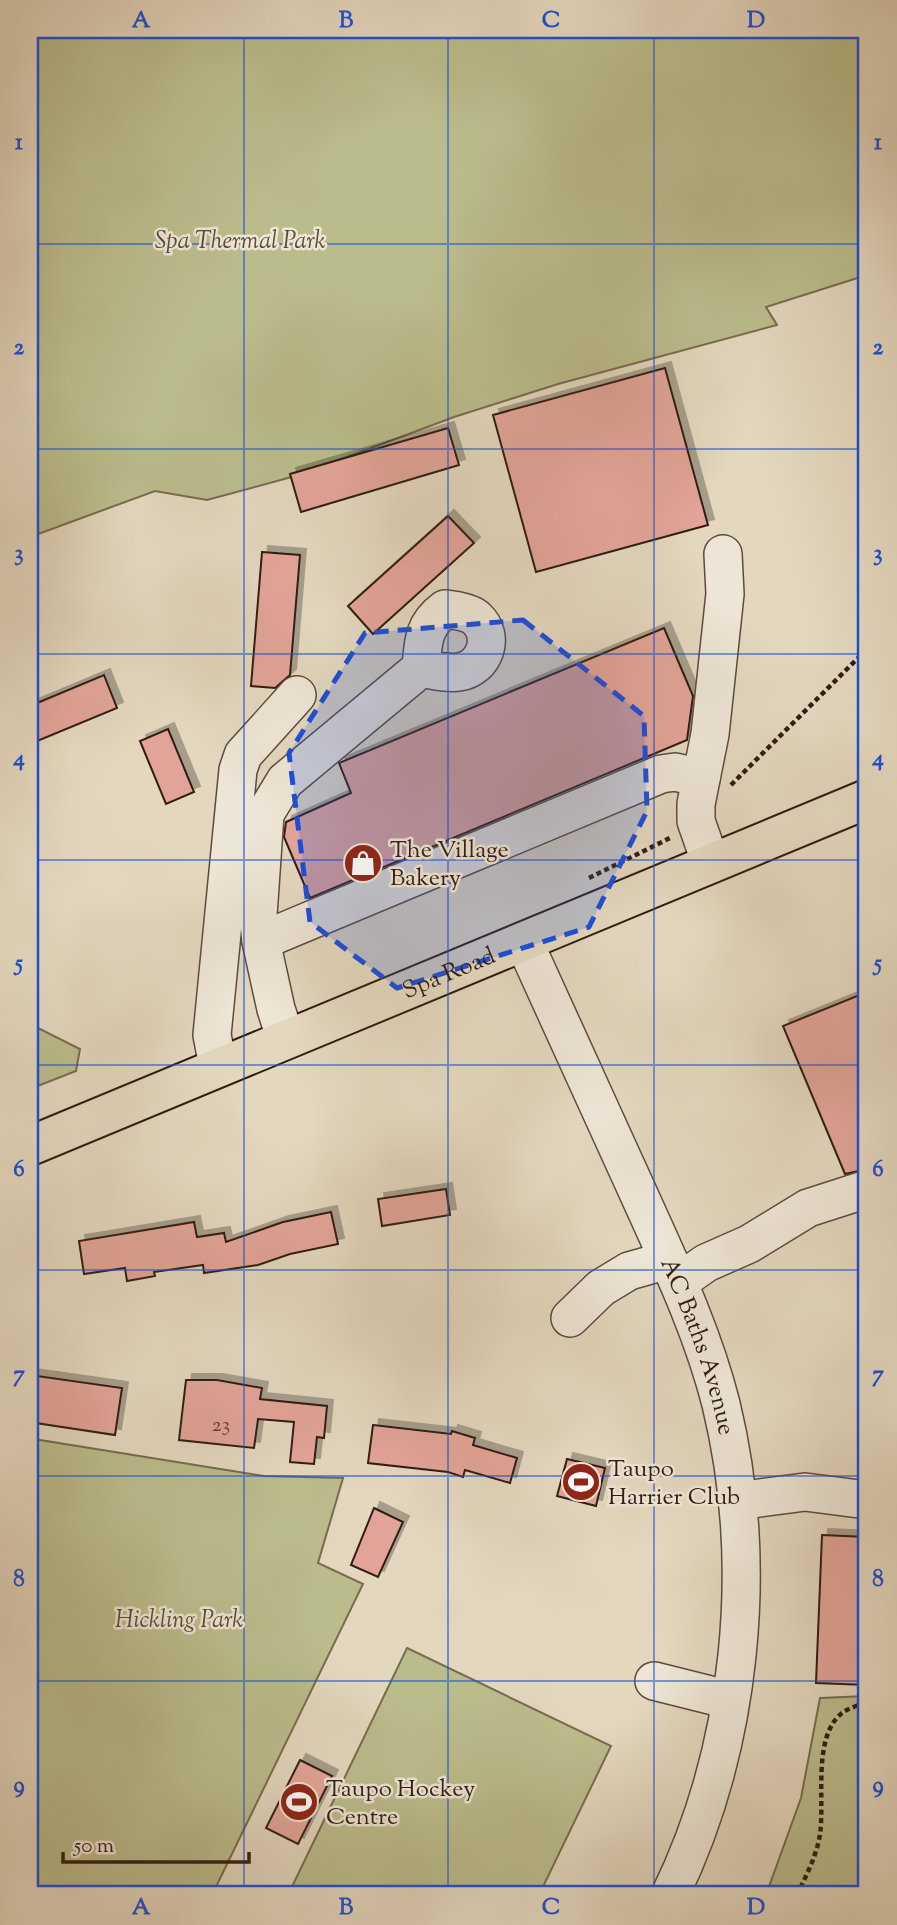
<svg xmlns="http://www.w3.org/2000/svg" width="897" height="1925" font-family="'Sorts Mill Goudy',serif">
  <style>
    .green { fill: #bbbc8c; stroke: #766c50; stroke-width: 2 }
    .building { fill: #e2a498; stroke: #311c13; stroke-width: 2; filter: url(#shadow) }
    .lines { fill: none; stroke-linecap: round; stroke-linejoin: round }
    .minor-casing { stroke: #5e4b3e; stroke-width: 40 }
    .major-casing { stroke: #311c13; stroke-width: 42 }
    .path { stroke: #311c13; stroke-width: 4.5; stroke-dasharray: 5 3.5; stroke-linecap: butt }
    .minor { stroke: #ede5d5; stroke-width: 37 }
    .major { stroke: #e3d7be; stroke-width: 38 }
    .marked { fill: #1d4ed8; fill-opacity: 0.2; stroke: #1d4ed8; stroke-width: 5; stroke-dasharray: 14 9; stroke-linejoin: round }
    .grid { fill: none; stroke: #1d4ed8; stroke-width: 2; stroke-opacity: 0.55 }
    .labels { text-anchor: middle; stroke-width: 5; stroke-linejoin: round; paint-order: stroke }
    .number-label { font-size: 21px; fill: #5d3e34 }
    .park-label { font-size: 24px; font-style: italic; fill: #5a4c37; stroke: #ede5d5 }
    .poi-label { font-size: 24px; fill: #311c13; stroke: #ede5d5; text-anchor: start }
    .street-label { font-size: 24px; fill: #311c13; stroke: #ede5d5 }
    .neatline { fill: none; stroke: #1d4ed8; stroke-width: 2.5 }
    .grid-label { font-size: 23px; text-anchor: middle; font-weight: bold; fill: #1d4ed8 }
  </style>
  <defs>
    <filter id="shadow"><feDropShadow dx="6" dy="-6" stdDeviation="0" flood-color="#0004"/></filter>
  </defs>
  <rect width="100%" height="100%" fill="#e3d7be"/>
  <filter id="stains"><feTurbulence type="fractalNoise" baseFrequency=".00286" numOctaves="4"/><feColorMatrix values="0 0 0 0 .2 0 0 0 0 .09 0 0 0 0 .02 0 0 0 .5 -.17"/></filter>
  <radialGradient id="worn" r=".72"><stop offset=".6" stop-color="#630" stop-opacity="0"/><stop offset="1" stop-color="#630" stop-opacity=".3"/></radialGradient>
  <path class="green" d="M30,30H859L867,69V275L766,307L777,325L558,384L454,417L299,475L207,500L155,491L30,537Z
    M30,1024L80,1049L76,1071L30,1089Z
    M30,1431L34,1439L264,1476L343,1478L318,1563L363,1584L212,1895H30Z
    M407,1648L611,1746L539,1895H288Z
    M867,1696V1895H766L801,1798L820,1698Z"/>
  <path class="building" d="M665,368L708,525L536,572L493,415Z
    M448,428L459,465L301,512L290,474Z
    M448,516L474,543L373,634L348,606Z
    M262,552L300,555L290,675L275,688L251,686Z
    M664,628L693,696L687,740L310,898L284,837L286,822L351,793L339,763Z
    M104,675L117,708L30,744V706Z
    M168,729L194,792L166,804L140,741Z
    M867,992V1169L845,1174L783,1026Z
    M446,1189L450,1215L382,1226L378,1199Z
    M331,1212L338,1244L290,1254L258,1265L204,1273L203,1265L154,1272L155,1276L127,1281L125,1268L84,1274L79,1241L194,1222L197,1237L224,1233L226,1242L283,1222Z
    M30,1375L122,1388L115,1435L36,1423L30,1407Z
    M186,1380H217L262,1388L260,1399L327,1406L324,1438L317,1437L314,1464L290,1462L294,1422L258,1419L254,1448L179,1440Z
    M373,1425L451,1434L452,1431L475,1438L473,1445L517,1458L510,1483L465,1470L463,1477L448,1472L368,1463Z
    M567,1459L605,1468L596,1506L557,1496Z
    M374,1508L403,1522L378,1577L351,1565Z
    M822,1535L867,1537V1685L816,1683Z
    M300,1760L332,1776L298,1844L266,1828Z"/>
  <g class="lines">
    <defs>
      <g id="minor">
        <path d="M711,864L696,821V804L710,734L725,594L723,554"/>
        <path d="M261,941L661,774L675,772L701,778"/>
        <path id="s1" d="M524,942C562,1024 598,1106 636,1188C668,1259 702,1329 721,1404C760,1565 742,1747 670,1895"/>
        <path d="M286,1040L276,1009L261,941L258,915L265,814L285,781L421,668C423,642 423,625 445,609C454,610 469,612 476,618C496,636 485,668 459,672C446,674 433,670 421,668"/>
        <path d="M218,1066L212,1035L238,770L243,755L297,695"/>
        <path d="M679,1282L706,1263L749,1244L808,1208L867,1189"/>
        <path d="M570,1318L601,1288L629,1271L668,1260"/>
        <path d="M737,1501L805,1492L867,1500"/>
        <path d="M654,1681L730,1700"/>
      </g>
      <g id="major">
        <path id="s2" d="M30,1146L867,799"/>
      </g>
    </defs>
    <use href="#minor" class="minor-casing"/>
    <use href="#major" class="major-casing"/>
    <path class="path" d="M731,785L867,649
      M589,878L672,837
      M797,1895C806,1876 817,1855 820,1834C825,1799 812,1737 842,1713C849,1708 860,1705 867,1701"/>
    <use href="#minor" class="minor"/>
    <use href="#major" class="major"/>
  </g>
  <path class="marked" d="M523,620L644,716L647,811L589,927L397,988L310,922L289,753L365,633Z"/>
  <path class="grid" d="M244,30V1895M448,30V1895M654,30V1895M30,244H867M30,449H867M30,654H867M30,860H867M30,1065H867M30,1270H867M30,1476H867M30,1681H867"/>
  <defs>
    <symbol id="shop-disc" viewBox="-11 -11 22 22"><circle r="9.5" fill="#8f2418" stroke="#ede5d5"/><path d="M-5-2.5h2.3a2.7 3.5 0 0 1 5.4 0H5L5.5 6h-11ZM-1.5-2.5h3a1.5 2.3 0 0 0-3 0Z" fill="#fff"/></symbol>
    <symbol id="stadium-disc" viewBox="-11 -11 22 22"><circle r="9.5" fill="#8f2418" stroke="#ede5d5"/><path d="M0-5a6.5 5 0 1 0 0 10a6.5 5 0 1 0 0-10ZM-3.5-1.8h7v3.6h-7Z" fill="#fff"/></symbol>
  </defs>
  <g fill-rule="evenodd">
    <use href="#shop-disc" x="341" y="841" width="44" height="44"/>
    <use href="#stadium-disc" x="559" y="1460" width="44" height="44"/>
    <use href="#stadium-disc" x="277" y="1780" width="44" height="44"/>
  </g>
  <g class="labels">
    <g class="number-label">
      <text x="221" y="1431">23</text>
    </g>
    <g class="park-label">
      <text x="240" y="248">Spa Thermal Park</text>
      <text x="179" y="1627">Hickling Park</text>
    </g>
    <g class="poi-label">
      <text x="390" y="857">The Village<tspan x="390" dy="28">Bakery</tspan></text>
      <text x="608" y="1476">Taupo<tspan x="608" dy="28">Harrier Club</tspan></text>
      <text x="326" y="1796">Taupo Hockey<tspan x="326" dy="28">Centre</tspan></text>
    </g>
    <g class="street-label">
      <text dy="8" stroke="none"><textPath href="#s2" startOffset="453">Spa Road</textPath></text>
      <text dy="8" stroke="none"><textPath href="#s1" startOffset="441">AC Baths Avenue</textPath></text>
    </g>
  </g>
  <rect width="897" height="1925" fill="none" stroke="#e3d7be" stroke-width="77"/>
  <path d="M63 1852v10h186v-10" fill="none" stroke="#311c13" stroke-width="3.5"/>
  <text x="74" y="1852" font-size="21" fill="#311c13" stroke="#ede5d5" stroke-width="5" paint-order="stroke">50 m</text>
  <rect x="38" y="38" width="820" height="1848" class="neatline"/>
  <g class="grid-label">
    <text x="141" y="27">A</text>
    <text x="346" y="27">B</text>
    <text x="551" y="27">C</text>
    <text x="756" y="27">D</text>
    <text x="19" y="149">1</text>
    <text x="878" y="149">1</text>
    <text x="19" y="354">2</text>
    <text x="878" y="354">2</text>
    <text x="19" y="560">3</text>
    <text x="878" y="560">3</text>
    <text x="19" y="765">4</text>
    <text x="878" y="765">4</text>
    <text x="19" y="970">5</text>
    <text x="878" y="970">5</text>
    <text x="19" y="1176">6</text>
    <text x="878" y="1176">6</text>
    <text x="19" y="1381">7</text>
    <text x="878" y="1381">7</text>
    <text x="19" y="1586">8</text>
    <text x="878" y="1586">8</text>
    <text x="19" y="1792">9</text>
    <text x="878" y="1792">9</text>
    <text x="141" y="1914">A</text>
    <text x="346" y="1914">B</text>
    <text x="551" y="1914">C</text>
    <text x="756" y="1914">D</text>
  </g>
  <rect width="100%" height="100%" filter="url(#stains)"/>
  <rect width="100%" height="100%" fill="url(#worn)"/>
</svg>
